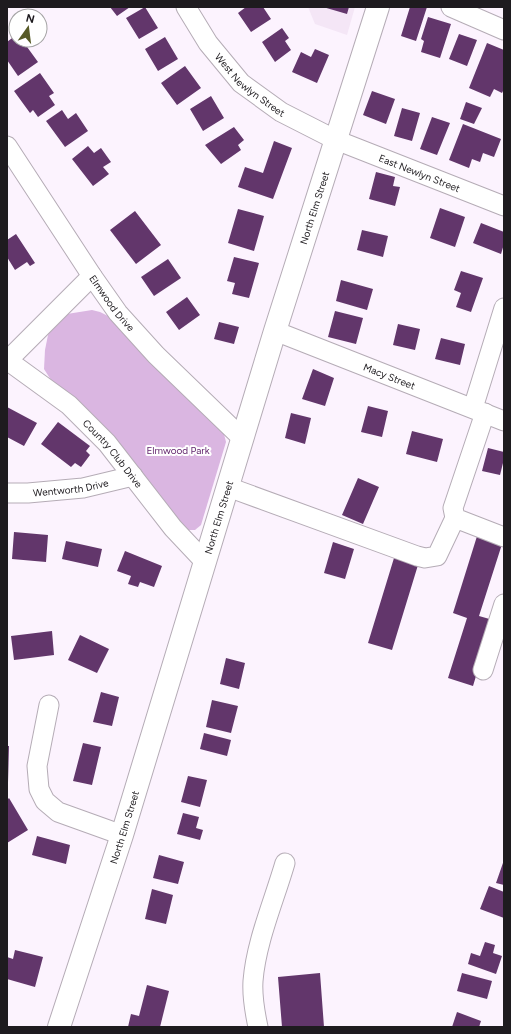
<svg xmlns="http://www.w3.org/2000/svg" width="511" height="1034" font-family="Figtree,sans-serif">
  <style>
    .built { fill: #f4e6f6 }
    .green { fill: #dab6e1 }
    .building { fill: #62366b }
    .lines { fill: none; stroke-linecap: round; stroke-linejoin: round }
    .minor-casing { stroke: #b5acb6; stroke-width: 21 }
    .major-casing { stroke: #b5acb6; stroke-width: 24 }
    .minor { stroke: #fff; stroke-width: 19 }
    .major { stroke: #fff; stroke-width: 22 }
    .labels { text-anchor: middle; stroke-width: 4; stroke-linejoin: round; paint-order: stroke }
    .street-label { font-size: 10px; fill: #1e1b1f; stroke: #fff }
    .park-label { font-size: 10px; fill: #62266d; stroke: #fff }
  </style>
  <rect width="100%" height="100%" fill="#fcf3fe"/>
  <path class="built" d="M308,7H355L347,35L315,24Z"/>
  <path class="green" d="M92,310L100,312L108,316L224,434L226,442L201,525L195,530H186L51,380L44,369L45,350L48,335L55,321L67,314Z"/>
  <path class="building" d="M110,7H130L117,16Z
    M145,7L158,28L139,39L126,18Z
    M246,7H263L271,19L251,32L238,13Z
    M323,7H349L347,14Z
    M410,7H427L416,41L401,36Z
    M428,17L451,24L440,58L421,52L424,41L421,39Z
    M282,28L289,38L285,41L291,50L275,62L262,42Z
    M459,34L477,40L467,66L449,59Z
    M16,35V40H22L38,62L18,76L7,60V42Z
    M165,37L178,59L158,71L145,49Z
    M487,43L504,50V89L502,93L494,89L490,97L469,88Z
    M315,49L329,55L317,83L292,72L301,52L311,57Z
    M185,66L201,88L177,105L161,83Z
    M40,73L54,93L49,96L55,105L38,117L33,110L30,113L14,91Z
    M372,91L395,99L386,124L363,115Z
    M211,96L224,118L203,131L190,109Z
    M466,102L482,108L474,124L460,119Z
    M402,108L420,113L412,141L394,136Z
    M62,110L68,119L76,113L88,131L65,147L46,121Z
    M432,117L450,123L437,155L420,149Z
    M463,124L501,139L494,157L483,153L480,162L472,159L469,168L449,160Z
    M234,127L244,140L238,145L241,150L221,164L205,145Z
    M274,141L292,148L273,199L238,187L245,167L263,173Z
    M88,146L94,153L101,148L111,162L103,167L109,174L93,186L72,159Z
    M376,172L395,177L393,186L400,187L395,206L369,199Z
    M440,208L465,217L455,247L430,238Z
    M238,209L264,216L254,251L228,243Z
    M135,211L161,245L136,264L110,230Z
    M481,223L504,232V244L501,254L473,243Z
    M362,230L388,236L383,257L357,250Z
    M16,234L35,263L30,266L27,262L15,270L7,257V240Z
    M234,257L259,263L249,298L232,294L235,283L227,281Z
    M168,259L181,278L154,296L141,277Z
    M461,271L483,278L471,312L456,307L461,293L454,290Z
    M341,280L373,289L367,310L336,301Z
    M187,297L200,315L179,330L166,312Z
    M335,311L363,318L356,344L328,337Z
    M219,322L239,327L234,344L214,339Z
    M398,324L420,329L415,350L393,345Z
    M441,338L465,344L460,365L435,359Z
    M313,369L334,378L325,406L302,399Z
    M368,406L388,411L382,437L361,432Z
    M7,407L37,423L24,446L7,437Z
    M291,413L311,418L305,444L285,438Z
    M58,422L90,446L86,451L90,455L81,467L75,463L71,467L41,444Z
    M412,431L443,439L437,462L406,454Z
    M488,448L504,452V459L500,475L482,471Z
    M358,478L379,487L363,524L342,515Z
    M14,532L48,535L46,562L12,559Z
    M478,533L503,541L479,616L493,620L473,686L448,678L467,618L453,613Z
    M66,541L102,549L98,567L62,559Z
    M333,542L354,549L345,579L324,573Z
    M125,551L162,566L154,587L140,582L138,587L128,584L131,576L117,571Z
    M394,558L418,565L392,650L368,643Z
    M52,631L54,655L14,660L11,636Z
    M80,635L109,649L97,673L68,660Z
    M226,658L245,663L239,689L220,684Z
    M101,692L119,697L112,726L93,722Z
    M212,700L238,706L231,733L206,727Z
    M204,733L231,740L227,756L200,749Z
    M83,743L101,747L92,785L73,781Z
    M7,746H9L8,783H7Z
    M188,776L207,780L200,807L181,802Z
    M9,798L28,830L7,843V800Z
    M183,813L199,817L196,828L203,830L200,840L177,834Z
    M37,836L70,845L66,864L32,855Z
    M159,855L184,862L178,884L153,878Z
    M504,860V885L496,883Z
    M489,886L504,892V918L480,909Z
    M152,889L173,895L166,924L145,919Z
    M485,942L495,945L493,953L502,956L496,974L468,964L471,953L480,956Z
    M15,950L43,957L35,987L7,979V957L13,959Z
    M320,973L324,1027H282L278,977Z
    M462,973L492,981L487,999L457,991Z
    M147,985L169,991L160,1027L145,1026V1027H128L131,1014L139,1016Z
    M457,1012L481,1021L479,1027H452Z"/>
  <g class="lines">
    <defs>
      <g id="minor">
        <path id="s1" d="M186,7L208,43L241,83L281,112L336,140L504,206"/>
        <path d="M451,7L504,30"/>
        <path id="s2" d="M7,146L92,276L118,313L156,355L243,439"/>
        <path id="s3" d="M275,331L504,421"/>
        <path id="s4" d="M7,360L69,405L107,443L173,528L205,562"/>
        <path d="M8,360L92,276"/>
        <path d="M473,408L504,308"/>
        <path d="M485,413L453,508L455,518L504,537"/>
        <path d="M228,487L417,556L425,558L437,556L455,518"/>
        <path id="s5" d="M7,493H28L83,488L133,476"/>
        <path d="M483,670L504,604"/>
        <path d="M49,705L37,766L39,789L45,801L58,812L122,835"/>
        <path d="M258,1027C255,1013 252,996 253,981C256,942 274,901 285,863"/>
      </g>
      <g id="major">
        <path id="s6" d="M59,1027L122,835L275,331L378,7"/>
      </g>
    </defs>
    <use href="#minor" class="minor-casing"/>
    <use href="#major" class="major-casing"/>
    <use href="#minor" class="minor"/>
    <use href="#major" class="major"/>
  </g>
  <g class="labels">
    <g class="street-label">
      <text dy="4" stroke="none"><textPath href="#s1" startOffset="102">West Newlyn Street</textPath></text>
      <text dy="4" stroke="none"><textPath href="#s1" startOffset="295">East Newlyn Street</textPath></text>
      <text dy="4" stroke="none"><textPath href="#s6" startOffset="858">North Elm Street</textPath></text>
      <text dy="4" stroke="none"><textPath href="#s2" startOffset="189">Elmwood Drive</textPath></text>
      <text dy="4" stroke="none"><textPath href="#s3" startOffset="123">Macy Street</textPath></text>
      <text dy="4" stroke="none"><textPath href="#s4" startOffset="142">Country Club Drive</textPath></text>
      <text dy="4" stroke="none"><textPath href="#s5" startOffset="64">Wentworth Drive</textPath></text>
      <text dy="4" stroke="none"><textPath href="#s6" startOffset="534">North Elm Street</textPath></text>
      <text dy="4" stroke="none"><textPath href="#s6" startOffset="210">North Elm Street</textPath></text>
    </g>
    <g class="park-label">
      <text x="178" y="454">Elmwood Park</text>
    </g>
  </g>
  <rect width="511" height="1034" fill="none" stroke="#1e1b1f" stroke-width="16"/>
  <g transform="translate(28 28) rotate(14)"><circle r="19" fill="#ffffff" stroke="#a5a4a5"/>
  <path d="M0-3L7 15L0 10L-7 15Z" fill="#575a27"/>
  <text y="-6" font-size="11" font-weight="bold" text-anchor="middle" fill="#1e1b1f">N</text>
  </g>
</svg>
